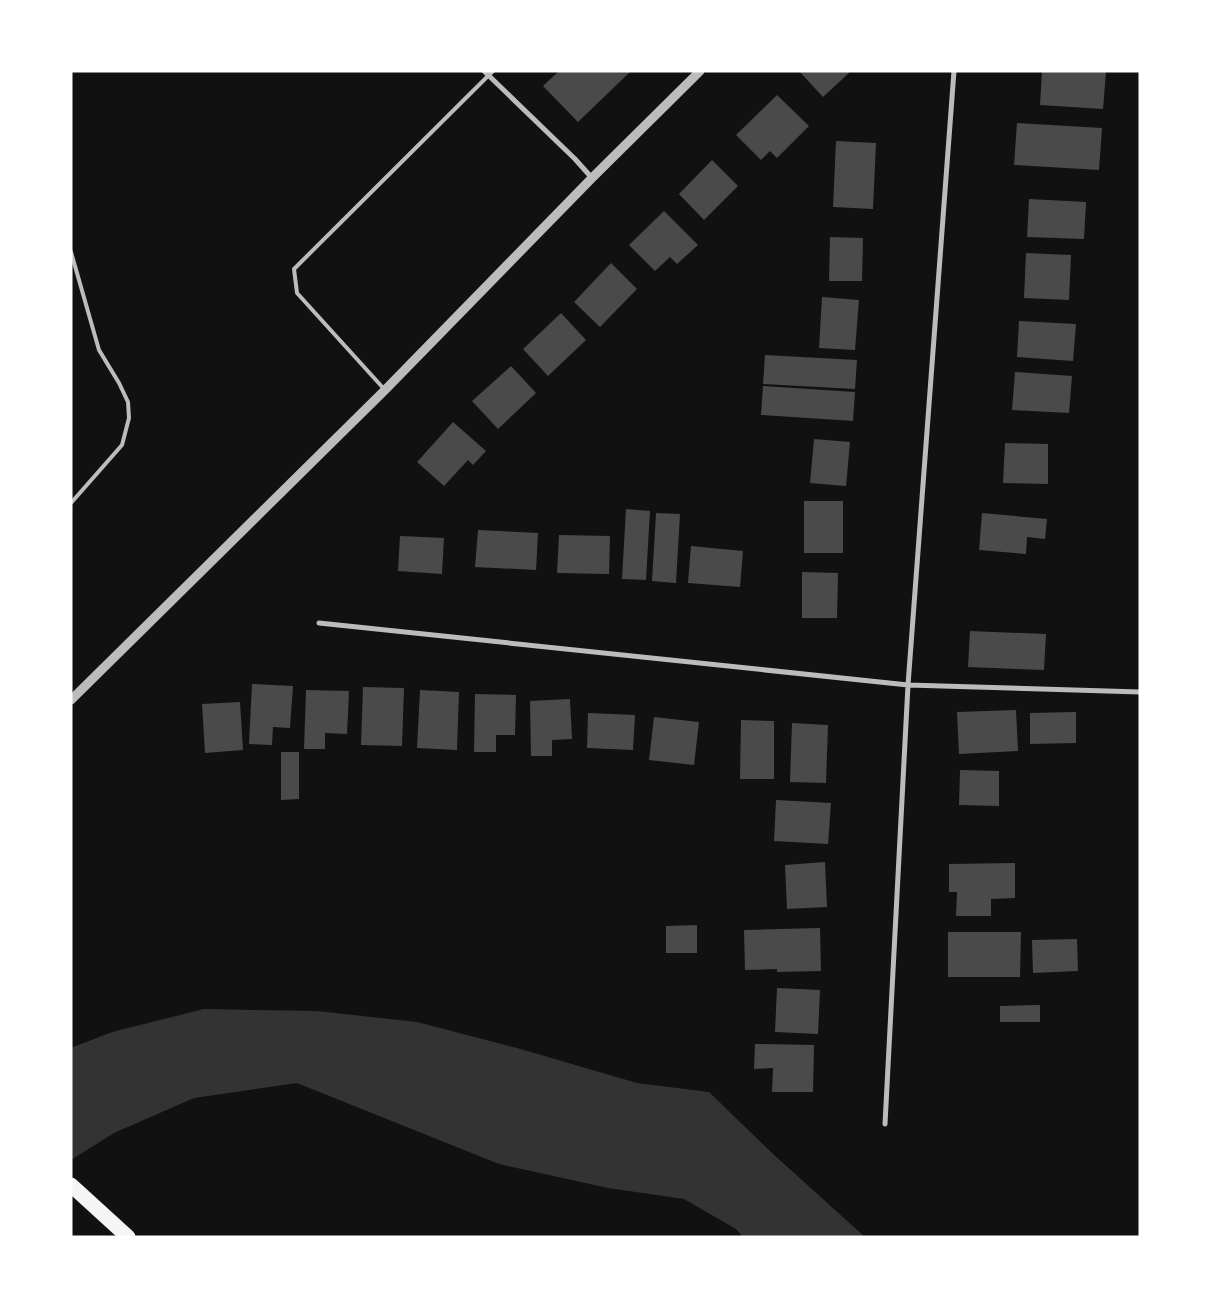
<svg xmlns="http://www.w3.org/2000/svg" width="1211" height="1308" font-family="'Fira Sans Condensed',sans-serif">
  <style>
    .water { fill: #333 }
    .building { fill: #4a4a4a }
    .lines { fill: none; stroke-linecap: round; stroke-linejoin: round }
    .service { stroke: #bcbcbc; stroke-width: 4 }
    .minor { stroke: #bcbcbc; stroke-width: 5 }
    .tertiary { stroke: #bcbcbc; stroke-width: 9 }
    .motorway { stroke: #f5f5f5; stroke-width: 15 }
  </style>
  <rect width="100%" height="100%" fill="#111"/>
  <path class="water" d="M204,1009L317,1011L417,1022L517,1048L637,1083L709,1092L772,1153L865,1237H743L736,1229L684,1199L608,1188L499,1164L297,1083L194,1098L114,1133L71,1160V1048L112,1032Z"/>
  <path class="building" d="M559,71H631L578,122L543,86Z
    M799,71H851L823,97Z
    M1042,71L1106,72L1103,109L1040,105Z
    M777,95L809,126L777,158L770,151L761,160L736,135Z
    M1017,123L1102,128L1099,170L1014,165Z
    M836,141L876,143L873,209L833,207Z
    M712,160L738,186L704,220L679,194Z
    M1029,199L1086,202L1084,239L1027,237Z
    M664,211L698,245L677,264L670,257L655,271L629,245Z
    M830,237L863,238L862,281H829Z
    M1026,253L1071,255L1069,300L1024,298Z
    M611,263L637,289L600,327L574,302Z
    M822,297L859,300L855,350L819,348Z
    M561,313L586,340L548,376L523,349Z
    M1019,321L1076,324L1073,361L1017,357Z
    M765,355L857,360L855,389L763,384Z
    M511,366L536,393L498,429L472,401Z
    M1015,372L1072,376L1069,413L1012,410Z
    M763,386L855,392L853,421L761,415Z
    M453,422L486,451L473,465L468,460L444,486L417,462Z
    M814,439L850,442L846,486L810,483Z
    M1005,443L1048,444V484L1003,483Z
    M804,501H843V553H804Z
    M626,509L650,511L646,580L622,579Z
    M656,513L680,514L676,583L652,581Z
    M982,513L1047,519L1045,539L1027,537L1026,554L979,550Z
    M478,530L538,533L536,570L475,567Z
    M559,535L610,536L609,574L557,573Z
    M400,536L444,538L442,574L398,571Z
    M691,546L743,551L740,587L688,583Z
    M802,572L838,573L837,618H802Z
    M970,631L1046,634L1044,670L968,667Z
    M252,684L293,686L290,728L273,727L272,745L249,744Z
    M363,687L404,688L402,746L361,745Z
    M306,690L349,691L347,734L325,733V749H304Z
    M420,690L459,692L457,750L417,748Z
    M475,694L516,695L515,735H496V752H474Z
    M570,699L572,739L552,740V756H531L530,701Z
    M240,702L243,750L205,753L202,704Z
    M1016,710L1018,751L959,754L957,712Z
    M1076,712V743L1030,744V713Z
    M588,713L635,715L633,750L587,748Z
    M654,717L699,722L694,765L649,760Z
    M741,720L774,721V779H740Z
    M792,723L828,725L826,783L790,782Z
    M281,752H299V799L281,800Z
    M960,770L999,771V806L959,805Z
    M776,800L831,803L828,844L774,841Z
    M825,862L827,907L787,909L785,865Z
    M1015,863V898L991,899V916H956L957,892H949V864Z
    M697,925V953H666V926Z
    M820,928L821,971L777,972V969L745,970L744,930Z
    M948,932H1021L1020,977H948Z
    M1077,939L1078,971L1033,973L1032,940Z
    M777,988L820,990L818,1034L775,1032Z
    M1040,1005V1022H1000V1006Z
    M755,1044L814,1045L813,1092H772L773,1068L754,1069Z"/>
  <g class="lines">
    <path class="service" d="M71,252L99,350L119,383L128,402L129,418L122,445L71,503
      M385,390L297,293L294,269L493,71"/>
    <path class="minor" d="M484,71L575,159L592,178
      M319,623L908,685L1140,692
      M885,1124L908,685L954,71"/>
    <path class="tertiary" d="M71,700L385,390L592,178L700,71"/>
    <path class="motorway" d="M71,1185L128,1237"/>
  </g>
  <rect width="1211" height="1308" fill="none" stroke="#ffffff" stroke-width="145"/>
</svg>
